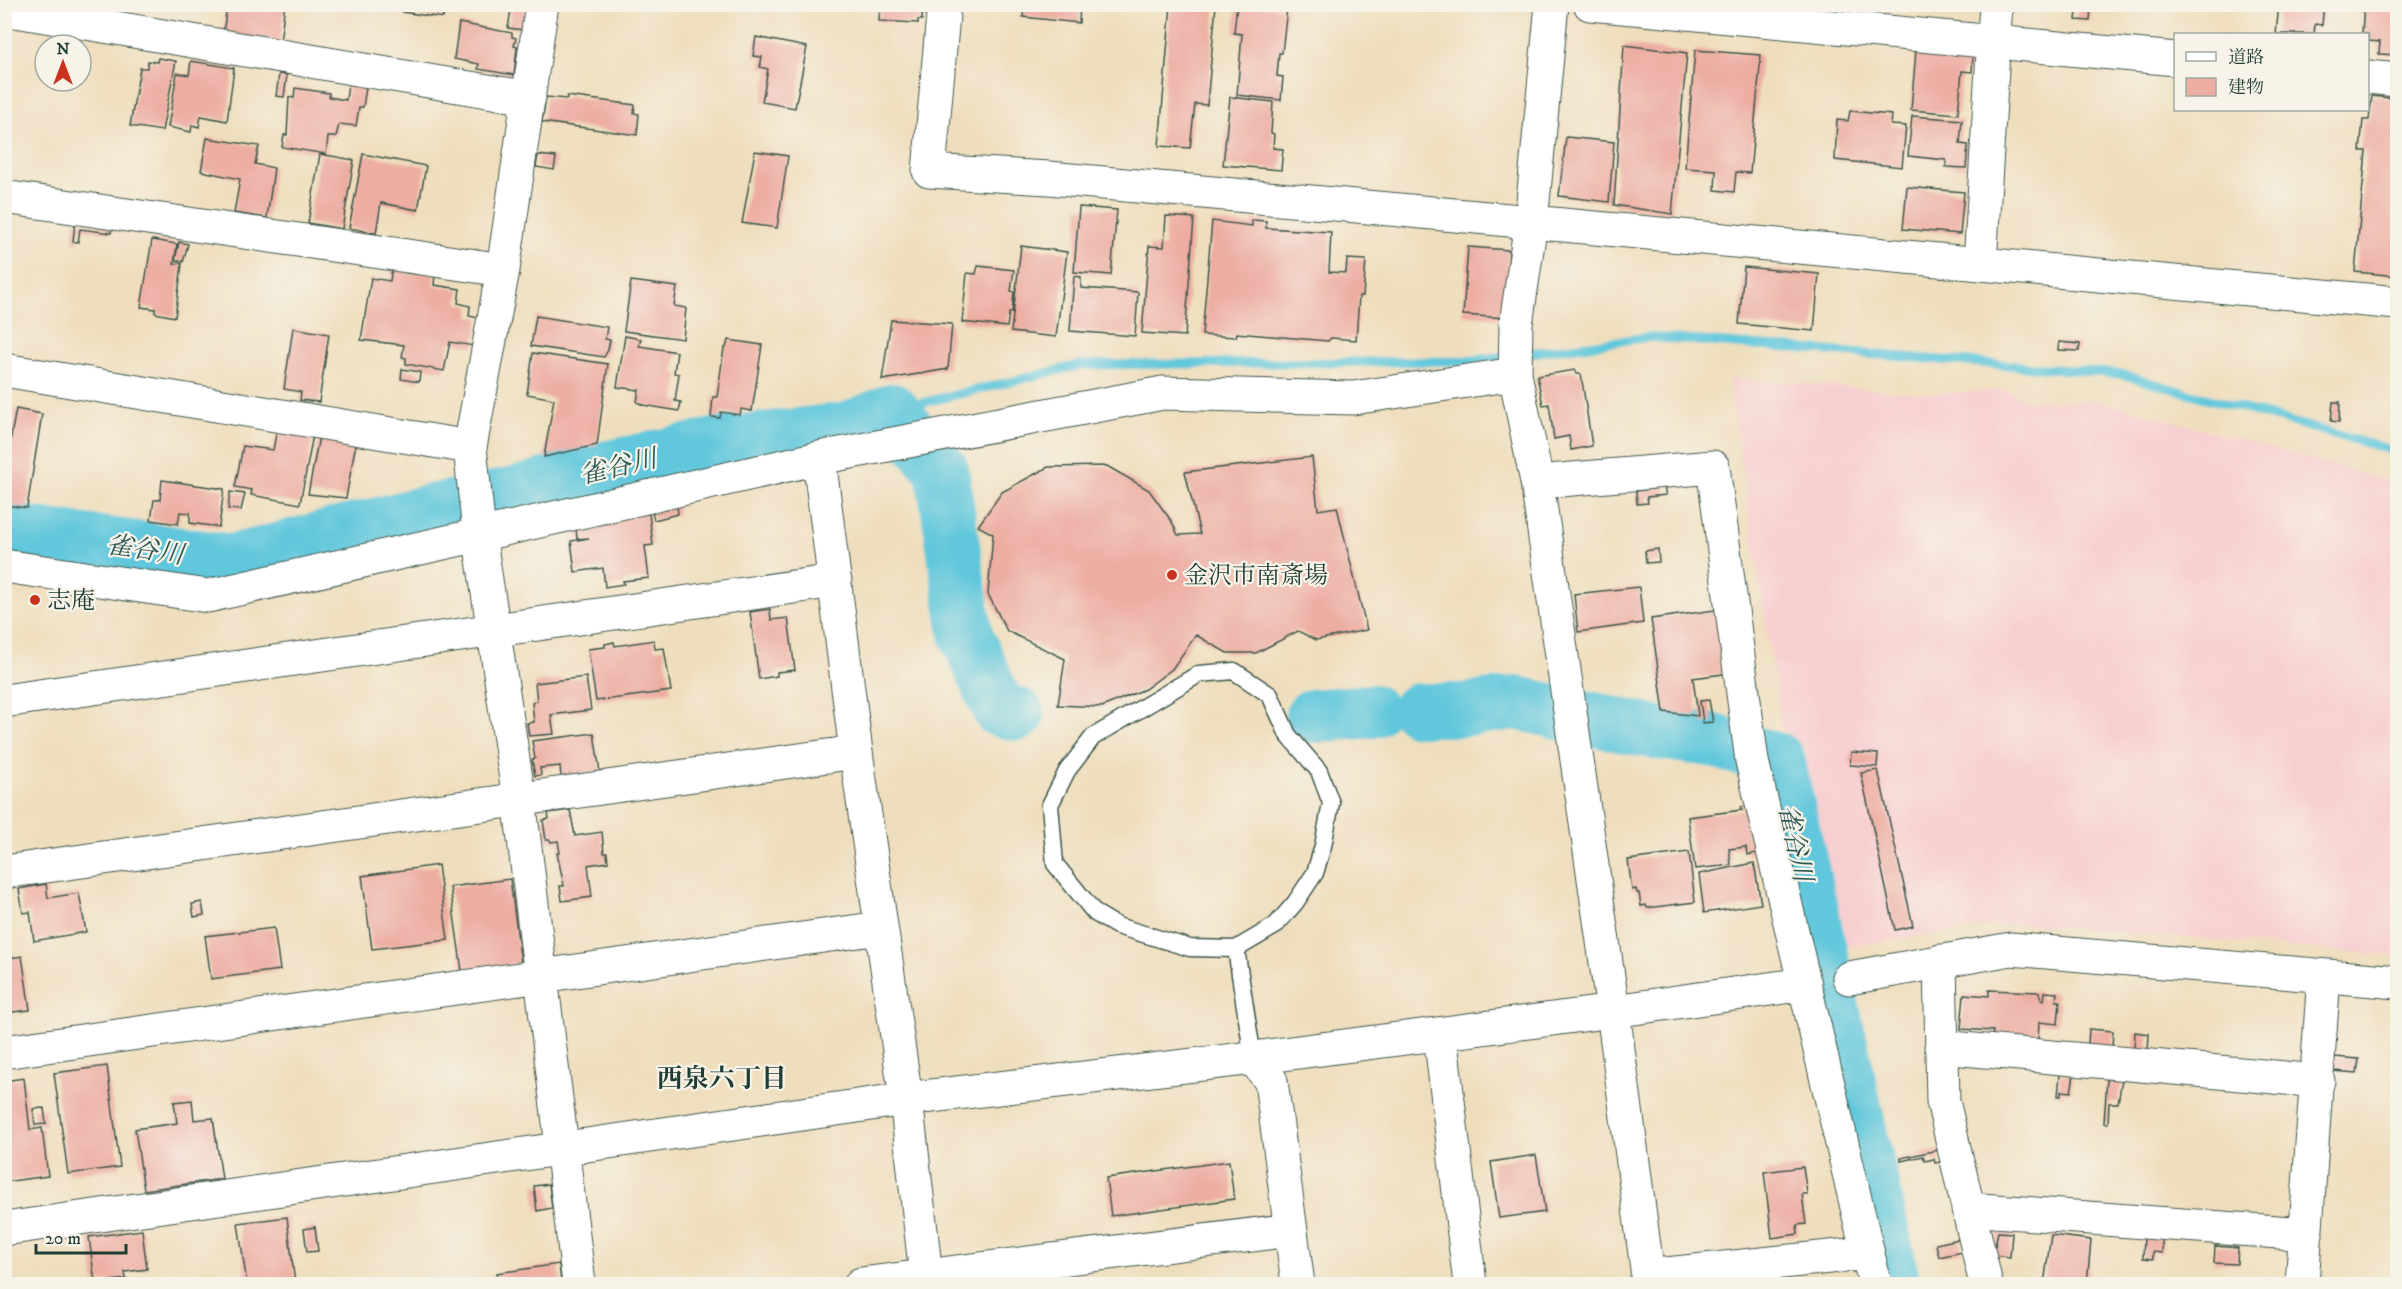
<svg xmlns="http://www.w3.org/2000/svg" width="2402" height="1289" font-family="'IM FELL DW Pica','Noto Serif JP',serif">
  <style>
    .built { fill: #f7cfd0 }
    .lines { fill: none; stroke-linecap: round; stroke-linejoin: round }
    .stream { stroke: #60c7dc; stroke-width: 9 }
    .river { stroke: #60c7dc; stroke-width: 54 }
    .building { fill: #edada3 }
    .service-casing { stroke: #3e5549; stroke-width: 19 }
    .minor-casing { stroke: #3e5549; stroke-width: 35 }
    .service { stroke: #fff; stroke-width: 16 }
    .minor { stroke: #fff; stroke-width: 33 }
    .poi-dot { fill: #c8321e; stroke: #f7f3e8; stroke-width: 2 }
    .labels { text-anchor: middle; stroke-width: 4.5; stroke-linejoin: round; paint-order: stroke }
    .poi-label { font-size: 24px; fill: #1f3d34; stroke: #f7f3e8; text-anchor: start }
    .water-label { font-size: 26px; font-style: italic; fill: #2c5956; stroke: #f7f3e8 }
    .neighbourhood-label { font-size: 26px; font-weight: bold; fill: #1f3d34; stroke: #f7f3e8 }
  </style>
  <rect width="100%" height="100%" fill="#f7f3e8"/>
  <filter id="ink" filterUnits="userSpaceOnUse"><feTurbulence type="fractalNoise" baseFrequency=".0167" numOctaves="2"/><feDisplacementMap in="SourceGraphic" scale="12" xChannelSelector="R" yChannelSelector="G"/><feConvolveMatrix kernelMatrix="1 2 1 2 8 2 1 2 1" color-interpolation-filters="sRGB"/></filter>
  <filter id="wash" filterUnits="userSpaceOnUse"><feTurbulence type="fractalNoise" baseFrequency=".008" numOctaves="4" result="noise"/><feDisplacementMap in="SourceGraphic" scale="24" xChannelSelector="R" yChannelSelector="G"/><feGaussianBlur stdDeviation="1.35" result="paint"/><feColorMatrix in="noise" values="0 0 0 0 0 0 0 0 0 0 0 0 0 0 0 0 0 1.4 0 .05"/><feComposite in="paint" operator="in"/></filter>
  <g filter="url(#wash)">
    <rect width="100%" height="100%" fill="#efdebd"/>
    <path class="built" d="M1728,378L1930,394L2007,390L2026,401H2100L2397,483V956L2017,923L1834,948L1782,731Z"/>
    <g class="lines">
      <path class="stream" d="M1522,354L1649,337L2120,374L2398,452
        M892,410L1080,365L1465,361L1509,356"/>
      <path class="river" d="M4,530L233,561L430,511L515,494L595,470L719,444L849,429L892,410L942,470L966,634L999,710L1018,714
        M1418,710H1461L1516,703L1658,733L1711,740L1778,760L1894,1284
        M1312,716L1372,711"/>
    </g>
    <g id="blocks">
      <path class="building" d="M227,4H285L280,42L223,34Z
        M403,4H459L457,14L444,12L443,18L402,12Z
        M512,4H523L522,9L526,10L523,30L508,28Z
        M1024,4H1080L1079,23L1023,17Z
        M1171,4L1216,5L1207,105L1195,104L1190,148L1159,146Z
        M1237,4L1287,8L1282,53H1279L1277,76L1283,77L1281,100L1237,95L1242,34L1234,33Z
        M2078,4H2140V10L2091,6L2090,21L2076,20Z
        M2279,4H2324L2322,25L2315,24L2314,34H2276Z
        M2364,4H2398V55L2379,54L2380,42L2368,41V34H2362Z
        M880,5H923L922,20H918V23L879,21Z
        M459,23L512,33V37L516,38L514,46L517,47L514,75L478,69L479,64L454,59Z
        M756,37L807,47L795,108L762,102L768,69L760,67L762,57L753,56Z
        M1624,45L1687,53L1672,214L1614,205Z
        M1695,50L1761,55L1750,173L1736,172L1734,192L1715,190L1716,170L1685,168Z
        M1916,50L1973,55L1972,72L1962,71L1958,114L1911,110Z
        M158,58L176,61L162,131L130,126L140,68H147L148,61L157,62Z
        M191,61L234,68L227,121L201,116L199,127L192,125L191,132L168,127L177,73L189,75Z
        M279,74L287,75L284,97L276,96Z
        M348,84L366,87L363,107H359L356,126L339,124L336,137H328L326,154L282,147L284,135H287L289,97L294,98L295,88L329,93V97L346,100Z
        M567,96L635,105L634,113L639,114L637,135L542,122L546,97L567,99Z
        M2372,96L2398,99V276L2355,272L2366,151H2360L2363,120H2369Z
        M1230,97L1273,102L1271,133L1274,134L1273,148L1283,149L1281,170L1223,165Z
        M1850,111L1892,115L1891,125L1906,126L1902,167L1835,160L1837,120L1848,121Z
        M1912,116L1962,120L1960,144L1968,145L1966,168L1946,167V160L1908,156Z
        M1566,137L1614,142L1609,202L1559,196Z
        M207,138L259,146L255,164L274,168L267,218L234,213L240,179L201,171Z
        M755,151L788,156L777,228L742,223Z
        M320,154L354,160L342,229L308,223Z
        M363,154L426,166L418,210L381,203L376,233L349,228Z
        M538,155L556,157L554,170L536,167Z
        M1907,187L1964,192L1960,234L1903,229Z
        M1079,207L1117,210L1111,275L1074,272Z
        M1166,216L1194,218L1185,336L1142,333L1149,246L1164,247Z
        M1252,220L1266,221V228L1331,232L1329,272L1346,273L1347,259L1366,260L1363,296H1359L1356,340L1331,338L1328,341L1237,333L1236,337L1202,335L1212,221L1252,226Z
        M75,222L112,227L111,233L80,229L78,242H73Z
        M152,240L177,244L174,265L175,263L182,264L175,317L155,313V309L141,307Z
        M179,242L188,244L183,262L175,260Z
        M1021,246L1067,252L1056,337L1011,332Z
        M1468,247L1509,250L1505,318L1463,315Z
        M978,266L1014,270L1011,291L1014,292L1012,313H1009L1007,327L962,322L967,273L976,274Z
        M392,267L406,269V273L415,274L416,271L435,274L434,285L460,289L458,303L470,306L469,316L479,318L474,346L450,342L444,371L406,364V358L402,357L404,345L361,340L371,278L390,281Z
        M1744,267L1819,274L1814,331L1739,324Z
        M1074,276L1081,277V288L1138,292L1135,336L1070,331Z
        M631,281L677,287L674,306L686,308L683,339L624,331Z
        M536,316L607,327L605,339L610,340L608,350L604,357L531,346Z
        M891,320L952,324L948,369L882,380Z
        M293,328L329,334L319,402L300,400L301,392L284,389Z
        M625,336L641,339L639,346L677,352L674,373L679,374L675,401L681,402L679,411L643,405L637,402L639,390L617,387Z
        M728,340L762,345L752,411L741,409L740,415L721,412L720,418L711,417L713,397H717L724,348H726Z
        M2059,342L2080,344L2079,351L2058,350Z
        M533,353L608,364L597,445L544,457L554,399L527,394Z
        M402,369L420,372L419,382L401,379Z
        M1575,370L1576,374H1581L1592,446L1571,450L1569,436L1554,439L1549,404L1543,405L1537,376Z
        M2333,402H2340L2339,422L2331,421Z
        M16,409L42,414L27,508L4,505V475Z
        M278,424L313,435L300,504L251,495L252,490L235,487L243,446L273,450Z
        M320,431L357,437L346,498L308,494Z
        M1312,457L1318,510L1337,507L1367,630L1316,640L1298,631L1256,653H1227L1196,635L1172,669L1145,689L1102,707L1058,705L1065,659L1007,631L988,594L993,534L978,526L1002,492L1048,467L1107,466L1149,490L1172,522L1178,535L1200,534L1185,472Z
        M162,480L224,489L219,527L190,523V513L180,512L178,524L151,520L154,500H160Z
        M1664,487L1666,495L1647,497L1648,503L1637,504L1636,491Z
        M230,492L245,494L241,510L228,509Z
        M677,506L678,514L654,520L652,512Z
        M649,514L653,545L645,546L649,578L623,581L624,584L605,587L603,568L575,572L571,541L589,538L577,539L576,528L616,522L615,518Z
        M1658,549L1659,562L1646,563L1645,551Z
        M1639,587L1643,623L1578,632L1574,594Z
        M770,609L771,620L788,618L795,670L777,672V676L759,679L750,612Z
        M1722,609L1731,673L1693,678L1698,716L1664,712L1651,619Z
        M654,640L655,649L664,648L671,691L596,701L588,649L605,647V644L614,642L615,646Z
        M586,677L591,710L551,715L554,734L529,736L527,723L534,722L532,703L537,701L535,683Z
        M1709,700L1713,722L1703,723L1700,701Z
        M594,733L600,772L561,777L560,766L540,768L541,775L535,776L532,760L535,759L532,741Z
        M1851,752L1878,754L1877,767L1850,765Z
        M1878,770L1913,926L1895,930L1861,773Z
        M1751,806L1757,853L1747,855L1746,847L1729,849L1731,865L1695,869L1688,817L1742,810L1741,807Z
        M570,810L575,836L602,832L604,853H607L608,862L588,865L592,897L562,901L560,886H564L557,853H560L558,841L551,842L550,840H546L543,820L549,819L548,813Z
        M1689,852L1695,902L1647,908L1646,905L1641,906L1639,893H1637L1636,889L1632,890L1628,860Z
        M1754,863L1761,904L1704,913L1699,874Z
        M438,865L448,940L372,949L362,876Z
        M510,879L521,963L462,971L450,887Z
        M46,884L48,898L79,893L86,932L34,941L30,912L23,913L19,889Z
        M202,902L204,915L194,917L192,904Z
        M274,928L280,970L211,979L205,936Z
        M22,956L30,1010L4,1013V959Z
        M1989,990L2039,992L2041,999L2044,1000L2045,992L2057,993L2056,1001H2060L2058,1024L2039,1022L2038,1041L1992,1037L1993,1031L1961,1029L1964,994L1989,996Z
        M2089,1029L2113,1031L2112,1047L2088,1045Z
        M2135,1032L2149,1034L2148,1053L2134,1051Z
        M2334,1057L2359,1059L2357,1073L2333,1071Z
        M107,1066L120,1167L68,1174L54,1073Z
        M2060,1074L2074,1075L2071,1092L2061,1091V1096H2058Z
        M24,1078L30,1130L42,1128L48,1176L4,1182V1081Z
        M2107,1078L2122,1079L2118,1103H2109L2108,1123H2104Z
        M192,1100L194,1120L213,1118L222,1179L144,1190L135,1129L177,1123L174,1102Z
        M44,1108L46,1124L35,1125L33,1109Z
        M1938,1150L1941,1162L1935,1163L1934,1159L1925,1161L1923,1156L1901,1161V1158Z
        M1536,1155L1545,1212L1499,1218L1491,1162Z
        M1229,1161L1234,1199L1111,1216L1106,1178Z
        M1803,1167L1807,1194H1802L1806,1224L1797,1225L1798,1234L1772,1238L1764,1172Z
        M549,1184L552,1208L537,1211L534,1186Z
        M287,1217L295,1284H247L238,1223Z
        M315,1227L318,1251L307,1252L304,1229Z
        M142,1230L147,1269L125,1272L126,1279L95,1283L89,1237Z
        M1998,1232L2012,1233L2010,1257L1993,1255Z
        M2051,1235L2091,1240L2087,1284H2044Z
        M2144,1238L2162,1239V1253L2153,1252V1259L2143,1258Z
        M1959,1239L1962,1252L1939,1257L1936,1244Z
        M2215,1246L2238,1248L2237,1264L2214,1263Z
        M559,1264L561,1282H559V1284H499L497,1273Z"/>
    </g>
  </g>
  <g filter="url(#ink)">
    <use href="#blocks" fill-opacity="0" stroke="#3e5549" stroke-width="1.5"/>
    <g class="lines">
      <defs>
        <path id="service" d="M1234,671L1270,695L1288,735L1319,771L1331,803L1323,846L1315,873L1295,903L1275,926L1236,949L1190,948L1117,926L1095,913L1055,864L1050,805L1067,771L1093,737L1199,674Z
          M1236,949L1253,1058"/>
        <path id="minor" d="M542,4L503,270L470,447L479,533L519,799L579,1284
          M944,4L929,171L1049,178L1531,222L2398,303
          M1590,4L2176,59
          M4,9L529,98
          M2368,77L2398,80
          M4,197L503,270
          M1980,263L1996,4
          M4,370L470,447
          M819,458L856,752L906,1099L927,1284
          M1537,482L1713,467L1752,761L1875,1284
          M4,566L208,596L819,458L1163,393L1353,398L1515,374
          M4,701L835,581
          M4,872L856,752
          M1940,961L1943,1101L1986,1284
          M1849,978L2011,949L2398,982
          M1440,1034L1470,1284
          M1941,1047L2318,1081
          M4,1052L880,928
          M1968,1209L2306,1234
          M4,1229L906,1099L1253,1058
          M1647,1276L1868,1253
          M861,1284L1291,1230
          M1298,1284L1271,1081L1253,1058L1613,1011L1537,482L1515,374L1516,324L1531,222L1552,4
          M1649,1284L1613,1011L1805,984
          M2302,1284L2324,976"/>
      </defs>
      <use href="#service" class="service-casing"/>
      <use href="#minor" class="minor-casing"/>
      <use href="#service" class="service"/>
      <use href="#minor" class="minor"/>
    </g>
  </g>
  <g class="poi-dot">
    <circle cx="1172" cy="575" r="6"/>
    <circle cx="35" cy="600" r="6"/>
  </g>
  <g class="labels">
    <g class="poi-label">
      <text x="1184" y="583">金沢市南斎場</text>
      <text x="47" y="608">志庵</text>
    </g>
    <g class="water-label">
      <text transform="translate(618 466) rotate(-13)" y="9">雀谷川</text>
      <text transform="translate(145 549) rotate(8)" y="9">雀谷川</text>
      <text transform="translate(1796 843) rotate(78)" y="9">雀谷川</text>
    </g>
    <g class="neighbourhood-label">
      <text x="722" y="1087">西泉六丁目</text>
    </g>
  </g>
  <rect width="2402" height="1289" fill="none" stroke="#f7f3e8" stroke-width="24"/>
  <rect x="2174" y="33" width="195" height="78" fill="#f7f3e8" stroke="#a1aaa0" stroke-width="1.5"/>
  <rect x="2186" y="52" width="30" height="9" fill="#ffffff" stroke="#a1aaa0" stroke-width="1.5"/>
  <text x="2228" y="63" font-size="18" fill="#1f3d34">道路</text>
  <rect x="2186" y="78" width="30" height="18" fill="#edada3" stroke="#a1aaa0" stroke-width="1.5"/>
  <text x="2228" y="93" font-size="18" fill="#1f3d34">建物</text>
  <g transform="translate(63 63)"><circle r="28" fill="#f7f3e8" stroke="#a1aaa0" stroke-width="1.5"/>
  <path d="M0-4.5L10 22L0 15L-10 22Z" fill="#c8321e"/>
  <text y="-9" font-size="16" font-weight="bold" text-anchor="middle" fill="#1f3d34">N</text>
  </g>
  <path d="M36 1244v9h90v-9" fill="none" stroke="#1f3d34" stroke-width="3"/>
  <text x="45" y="1244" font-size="18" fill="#1f3d34" stroke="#f7f3e8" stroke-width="4.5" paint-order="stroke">20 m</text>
</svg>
